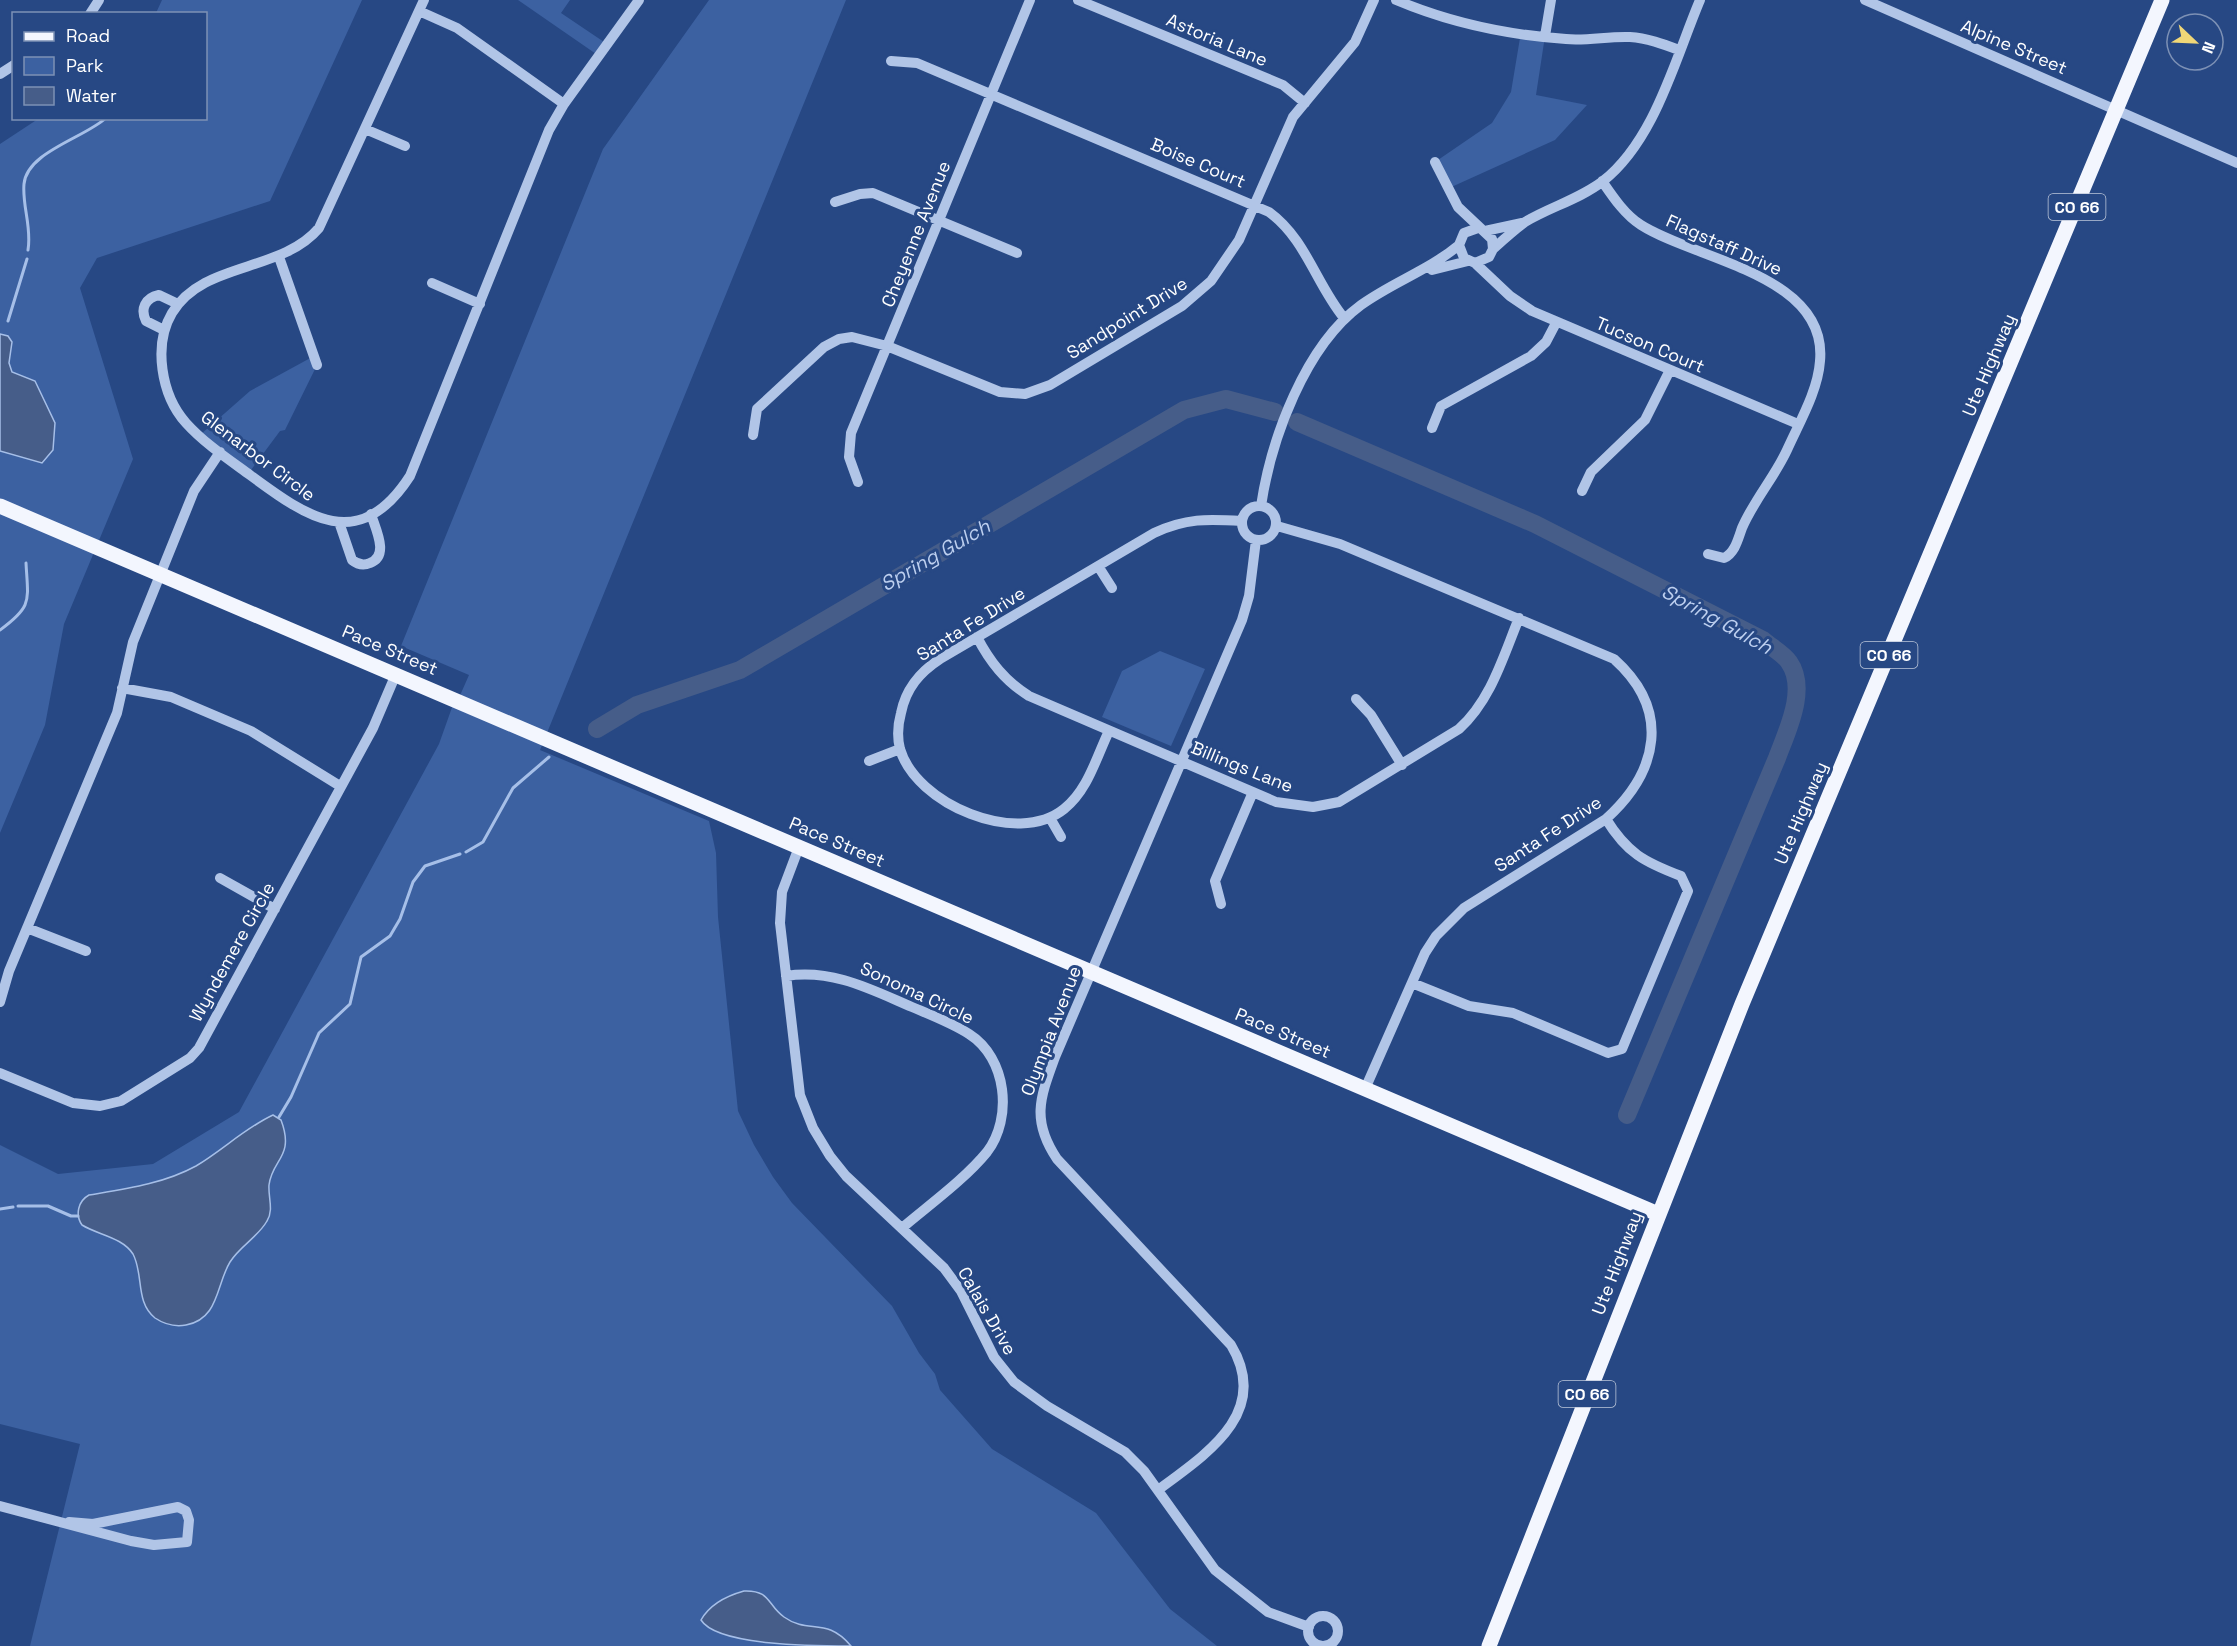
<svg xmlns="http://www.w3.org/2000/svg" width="2237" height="1646" font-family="'Space Grotesk',sans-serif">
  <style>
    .green { fill: #3c61a1 }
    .water { fill: #465d89; stroke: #a6bfe8; stroke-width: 1.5 }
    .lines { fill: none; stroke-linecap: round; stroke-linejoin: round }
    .stream { stroke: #a6bfe8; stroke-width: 3 }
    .river { stroke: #465d89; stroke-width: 18 }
    .minor { stroke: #b1c5e7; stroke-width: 10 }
    .major { stroke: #f3f6fe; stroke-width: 15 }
    .labels { text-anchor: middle; stroke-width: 6; stroke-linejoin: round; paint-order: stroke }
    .shield { fill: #274884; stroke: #bec8da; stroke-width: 1.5 }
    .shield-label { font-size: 16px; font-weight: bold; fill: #fff }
    .street-label { font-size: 18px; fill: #fff; stroke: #274884 }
    .water-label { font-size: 20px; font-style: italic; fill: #bdcfef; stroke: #274884 }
  </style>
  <rect width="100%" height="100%" fill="#274884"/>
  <path class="green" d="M162,0H362L270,201L97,258L80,288L133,459L64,624L45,725L0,833V144L38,119L206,118V14L156,13Z
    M518,0H570L561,13L607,44L599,56Z
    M709,0H846L540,750L709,821L716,853L718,917L738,1111L754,1145L773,1177L792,1203L892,1306L919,1353L935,1374L940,1390L992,1449L1096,1513L1170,1609L1217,1646H30L80,1444L0,1424V1145L58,1174L153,1164L239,1112L439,744L455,699L458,700L469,675L401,646L603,149Z
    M1521,32L1545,36L1536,95L1587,105L1555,140L1447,189L1435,162L1492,123L1511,92Z
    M314,356L317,365L285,430L280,431L248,474L200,435L250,391Z
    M1160,651L1205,669L1171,746L1102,717L1122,671Z"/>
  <path class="water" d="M0,334L8,336L12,342L9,363L12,372L35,381L55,423L53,450L42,463L0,451Z
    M273,1115L281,1120C295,1157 272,1159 269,1185C268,1197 274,1210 267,1221C258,1237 240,1246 230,1262C216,1285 219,1319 186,1325C175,1327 164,1324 155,1318C135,1302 144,1275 133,1254C122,1237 98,1235 82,1225C75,1215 78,1201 89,1195C125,1189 163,1184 196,1166C223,1150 245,1128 273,1115Z
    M744,1591C771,1590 767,1605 784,1617C809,1635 826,1616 851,1646C816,1646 717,1646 701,1620C710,1604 726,1596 744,1591Z"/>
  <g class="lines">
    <path class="stream" d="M28,250C32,227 22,206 24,184C27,152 84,138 106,118
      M8,321L27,259
      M0,630C33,606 28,601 26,563
      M466,852L483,842L513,788L549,757
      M279,1117L291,1097L319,1033L350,1004L361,957L390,936L400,919L413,882L425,866L460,854
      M18,1206H48L71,1216H78
      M0,1209L13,1207"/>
    <path class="river" d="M1297,422L1535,524L1763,640C1771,647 1784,654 1789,662C1808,689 1787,731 1777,758L1627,1115
      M597,729L637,705L740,670L1184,410L1226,399L1275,412"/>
    <path class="minor" d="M424,0L319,228C281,273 203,261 172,313C153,345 161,395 186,423C204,443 228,459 250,475C307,517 359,555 410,476L549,130L564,104L639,0
      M1078,0L1283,85L1305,103
      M1396,0C1448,22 1508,35 1566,39C1587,41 1609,36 1630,37C1647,38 1663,44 1679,50
      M1865,0L2237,163
      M419,11L457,28L564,104
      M90,14L99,0
      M1545,36L1551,0
      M891,61L917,63L1269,212C1306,239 1316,284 1344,318
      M0,74L14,65
      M365,129L405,146
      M1435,162L1458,207L1492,239L1493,249L1489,257L1475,263L1464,258L1459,245L1464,233L1478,228
      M1602,181C1613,197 1625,215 1641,225C1696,260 1828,275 1820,361C1818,391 1799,423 1787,450C1774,478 1754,500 1742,528C1738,539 1735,553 1724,558L1708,554
      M835,202L860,194L873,193L1017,253
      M1485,231L1522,223
      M1493,249C1503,240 1514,230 1525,222C1550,207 1580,199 1603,181C1655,140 1675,59 1700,0
      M279,257L317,365
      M1475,263L1510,296L1532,311L1798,424
      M1432,270L1468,261
      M432,283L480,304
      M164,330L146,321C140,309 145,298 159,295L178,304
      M1432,428L1441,406L1531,356L1546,342L1556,323
      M753,435L757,409L824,347L839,339L852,337L887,346L1000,392L1025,394L1050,385L1182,306L1211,281L1239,240L1293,117L1355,42L1374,0
      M858,482L849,457L851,433L1030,0
      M1582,491L1591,472L1645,420L1670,370
      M1242 523a17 17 0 1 1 34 0a17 17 0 1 1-34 0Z
      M1261,506C1271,439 1305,346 1361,305C1393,282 1429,270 1459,245
      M339,522L352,560C357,564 363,566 370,563C390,556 375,528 371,514
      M1277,526L1340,544L1614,659C1671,710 1659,771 1606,819L1464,908L1436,936L1425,953L1365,1089
      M1098,566L1112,588
      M977,637C990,662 1005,681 1029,696L1276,802L1313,807L1339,802L1459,729C1491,700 1503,657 1519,618
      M122,688L171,697L251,731L340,786
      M1356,699L1371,715L1402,765
      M1109,731C1096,758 1088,790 1064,809C1017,847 916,804 900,749C897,737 898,724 901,713C906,688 920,672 940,659L1154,533C1186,518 1207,519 1242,521
      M869,761L900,749
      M1050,818L1061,837
      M799,847L782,892L780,923L800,1095L813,1128L830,1156L846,1176L944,1268L961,1291L994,1357L1014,1382L1047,1406L1125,1452L1144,1471L1215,1570L1268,1612L1309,1627
      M220,878L275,909
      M1221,904L1215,881L1253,792
      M27,928L86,951
      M786,976C833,969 870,989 912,1007C931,1015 952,1023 969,1034C1007,1058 1013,1118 987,1152C965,1179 929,1205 902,1228
      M1412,983L1469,1006L1513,1013L1608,1053L1622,1049L1688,891L1681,876C1644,862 1627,853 1606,819
      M0,1002L9,971L117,713L133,642L194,491L220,452
      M0,1073L73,1103L100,1106L121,1101L190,1058L199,1048L373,728L396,674
      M1158,1490C1205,1455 1272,1413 1231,1345L1057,1159C1031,1120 1040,1098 1055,1057L1242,620L1249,596L1256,540
      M0,1506L131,1541L154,1545L187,1542L189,1520L186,1511L178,1507L93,1524L69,1522
      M1308 1631a15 15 0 1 1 30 0a15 15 0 1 1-30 0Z"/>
    <path class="major" d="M0,506L1658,1214
      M1489,1646L1742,1004L2162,0"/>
  </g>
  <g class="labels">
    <g class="shield">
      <rect x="2048.5" y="194" width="57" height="26" rx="4.5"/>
      <rect x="1860.5" y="642" width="57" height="26" rx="4.5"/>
      <rect x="1558.5" y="1381" width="57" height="26" rx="4.5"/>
    </g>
    <g class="shield-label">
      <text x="2077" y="213">CO 66</text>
      <text x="1889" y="661">CO 66</text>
      <text x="1587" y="1400">CO 66</text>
    </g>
    <g class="street-label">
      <text transform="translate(1217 40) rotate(23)" y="6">Astoria Lane</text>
      <text transform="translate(2014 47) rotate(23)" y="6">Alpine Street</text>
      <text transform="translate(1198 163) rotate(23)" y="6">Boise Court</text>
      <text transform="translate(916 234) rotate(-68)" y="6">Cheyenne Avenue</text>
      <text transform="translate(1724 245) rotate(24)" y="6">Flagstaff Drive</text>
      <text transform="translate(1127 318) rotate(-32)" y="6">Sandpoint Drive</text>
      <text transform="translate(1650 345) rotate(23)" y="6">Tucson Court</text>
      <text transform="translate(1989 365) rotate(-67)" y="6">Ute Highway</text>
      <text transform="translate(258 456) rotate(37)" y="6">Glenarbor Circle</text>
      <text transform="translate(971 624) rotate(-32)" y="6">Santa Fe Drive</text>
      <text transform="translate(390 650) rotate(23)" y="6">Pace Street</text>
      <text transform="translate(1242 767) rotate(22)" y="6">Billings Lane</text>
      <text transform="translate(1801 813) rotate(-67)" y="6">Ute Highway</text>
      <text transform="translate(1548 834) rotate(-33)" y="6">Santa Fe Drive</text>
      <text transform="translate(837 842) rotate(23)" y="6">Pace Street</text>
      <text transform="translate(232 952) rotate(-61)" y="6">Wyndemere Circle</text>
      <text transform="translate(917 993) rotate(25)" y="6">Sonoma Circle</text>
      <text transform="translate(1051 1031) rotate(-69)" y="6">Olympia Avenue</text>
      <text transform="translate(1283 1033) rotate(23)" y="6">Pace Street</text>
      <text transform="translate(1617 1263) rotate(-69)" y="6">Ute Highway</text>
      <text transform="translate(987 1311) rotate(60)" y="6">Calais Drive</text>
    </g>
    <g class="water-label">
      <text transform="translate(935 555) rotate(-30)" y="7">Spring Gulch</text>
      <text transform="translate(1717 619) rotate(29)" y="7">Spring Gulch</text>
    </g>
  </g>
  <rect x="12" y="12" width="195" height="108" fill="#274884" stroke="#7d91b5" stroke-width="1.5"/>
  <rect x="24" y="32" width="30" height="9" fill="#f3f6fe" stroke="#7d91b5" stroke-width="1.5"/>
  <text x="66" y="42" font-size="18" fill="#ffffff">Road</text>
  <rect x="24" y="57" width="30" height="18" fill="#3c61a1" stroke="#7d91b5" stroke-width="1.5"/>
  <text x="66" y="72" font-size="18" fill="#ffffff">Park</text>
  <rect x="24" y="87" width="30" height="18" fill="#465d89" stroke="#7d91b5" stroke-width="1.5"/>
  <text x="66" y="102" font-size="18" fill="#ffffff">Water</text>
  <g transform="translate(2195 42) rotate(113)"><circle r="28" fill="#274884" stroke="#7d91b5" stroke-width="1.5"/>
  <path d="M0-4.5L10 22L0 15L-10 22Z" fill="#f0d777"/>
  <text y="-9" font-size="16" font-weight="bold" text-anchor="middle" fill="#ffffff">N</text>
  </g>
</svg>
